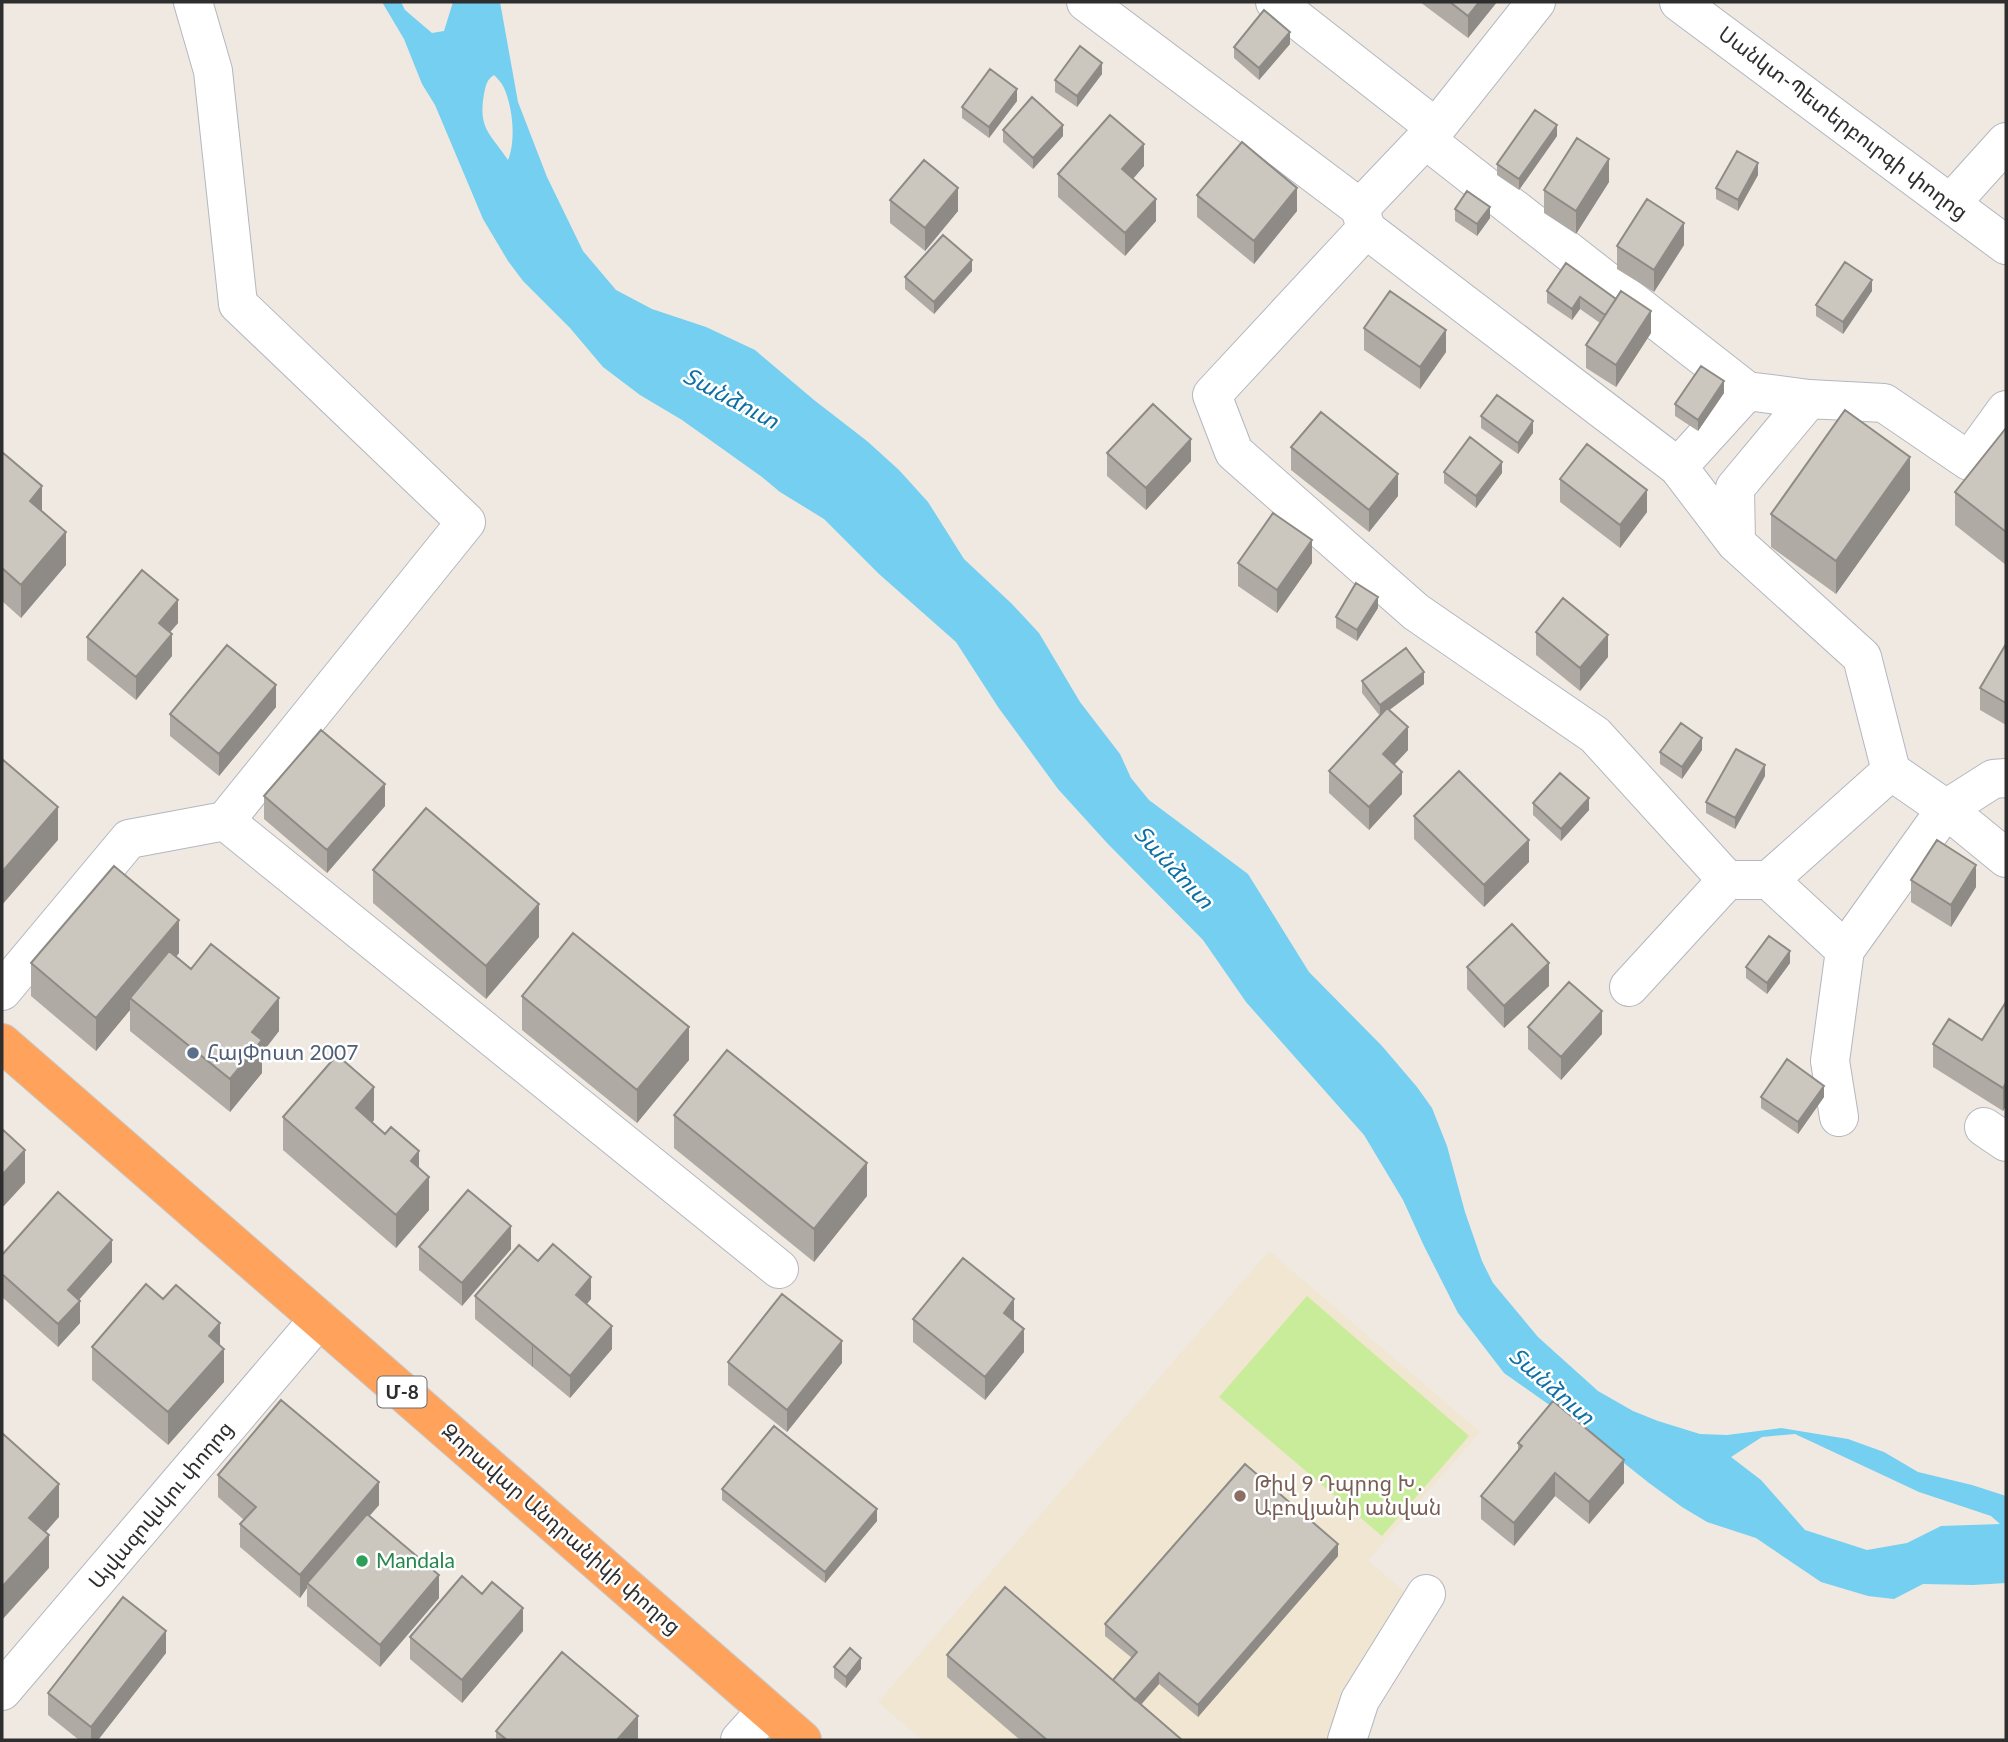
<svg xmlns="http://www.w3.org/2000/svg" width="2008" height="1742" font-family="Lato,'Noto Sans Armenian',sans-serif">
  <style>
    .education { fill: #f0e6d1 }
    .pitch { fill: #c9ec9a }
    .water { fill: #75cff0; fill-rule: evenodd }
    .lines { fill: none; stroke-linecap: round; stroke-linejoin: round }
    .minor-casing { stroke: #b4b7c1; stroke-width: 40 }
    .highway-casing { stroke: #c9c9c9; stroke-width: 40 }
    .minor { stroke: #fff; stroke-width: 38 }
    .highway { stroke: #ffa35c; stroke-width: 38 }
    .wall { fill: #afaba4 }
    .shaded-wall { fill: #8e8b86 }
    .building { fill: #cbc7bf; stroke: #8e8b86; stroke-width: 2 }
    .service-dot { fill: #5c6f8a; stroke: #fff; stroke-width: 2.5 }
    .education-dot { fill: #8d6e63; stroke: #fff; stroke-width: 2.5 }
    .leisure-dot { fill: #2e9e5b; stroke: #fff; stroke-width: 2.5 }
    .labels { text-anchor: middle; stroke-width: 5; stroke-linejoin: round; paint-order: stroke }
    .shield { fill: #fff; stroke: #6d6d6d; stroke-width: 2 }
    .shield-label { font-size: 19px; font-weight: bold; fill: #2e2e2e }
    .street-label { font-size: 21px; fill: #2e2e2e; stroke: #fff }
    .service-label { font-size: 21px; fill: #4e5e75; stroke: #fff; text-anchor: start }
    .education-label { font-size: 21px; fill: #785e54; stroke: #fff; text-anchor: start }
    .leisure-label { font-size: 21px; fill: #27864d; stroke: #fff; text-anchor: start }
    .water-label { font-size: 23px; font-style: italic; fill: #0d6fa3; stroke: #fff }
  </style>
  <rect width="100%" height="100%" fill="#efe9e1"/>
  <path class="education" d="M1269,1251L1480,1432L1368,1560L1436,1619L1331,1740H922L878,1702Z"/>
  <path class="pitch" d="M1307,1296L1469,1436L1382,1536L1219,1397Z"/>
  <path class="water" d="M382,2H401L405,10L432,33L444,31L453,2H500L518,102L547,177L583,251L616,290L652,309L706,327L755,350L814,400L867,441L899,470L928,502L964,559L1012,604L1039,633L1080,702L1120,754L1131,778L1149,800L1248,874L1309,972L1382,1046L1417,1087L1432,1108L1447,1146L1465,1212L1482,1261L1493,1283L1538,1337L1598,1391L1633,1411L1658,1421L1700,1434L1727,1435L1781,1428L1848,1439L1884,1452L1918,1472L1972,1485L2006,1496V1583L1973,1585L1923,1584L1894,1599L1868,1596L1821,1582L1756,1538L1707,1522L1682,1507L1649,1483L1565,1416L1504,1373L1458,1313L1424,1246L1403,1200L1364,1135L1246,1002L1203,940L1108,844L1058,789L998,707L956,642L879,574L824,519L780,492L762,477L682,420L640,395L603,367L570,328L523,281L508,261L483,219L435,105L422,84L404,39ZM494,75C498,79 502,83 504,88C513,108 516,141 508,160C490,133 478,129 484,94C486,86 486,80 494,75ZM1795,1434L1919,1492L1991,1516L2000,1524L1941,1526L1907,1543L1867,1550L1805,1530L1761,1480L1731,1457L1762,1437Z"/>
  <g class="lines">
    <defs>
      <path id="minor" d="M1086,2L1360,208
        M1275,2L1436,128
        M1536,2L1436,128L1360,208L1366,229L1212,395L1234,452L1416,612L1595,735L1727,880
        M1679,2L2006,245
        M1425,139L1747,391
        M1951,203L2006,142
        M1366,229L1678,467L1736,543L1862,657L1891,771L1946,809L1993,779L2006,778
        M1678,467L1747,391L1809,399L1884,403L1969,461L2006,410
        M1736,543L1735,488L1809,399
        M225,821L779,1269
        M1769,880L1845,950
        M1629,987L1727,880H1769L1891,771
        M2,991L129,839L225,821L466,522L238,304L213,71L193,2
        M1839,1117L1830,1061L1845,950L1946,809L2006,858
        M1984,1127L2006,1142
        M2,1691L319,1319
        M740,1740L767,1710
        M1347,1740L1360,1700L1426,1594"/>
      <path id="highway" d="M2,1043L802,1740"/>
    </defs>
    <use href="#minor" class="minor-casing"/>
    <use href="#highway" class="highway-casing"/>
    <use href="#minor" class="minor"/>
    <use href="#highway" class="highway"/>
  </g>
  <path class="wall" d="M1420,2H1497L1468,38Z
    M1290,44L1259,80L1234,58V47Z
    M1102,74L1077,107L1055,92V80Z
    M1017,101L989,138L962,118V107Z
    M1003,130L1063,136L1033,169L1003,142Z
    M1557,136L1519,190L1497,175V164Z
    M1144,166L1133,179L1156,221L1125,256L1058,197V174Z
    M1758,175L1738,211L1716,199V188Z
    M1609,182L1576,234L1544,213V190Z
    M1197,195L1297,211L1254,264L1197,217Z
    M890,200L958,211L925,251L890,223Z
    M1455,209L1490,218L1477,236L1455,221Z
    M1684,245L1654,292L1617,269V246Z
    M1566,263L1651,333L1616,387L1586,368V345L1600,323L1580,309L1572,320L1547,303V291Z
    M972,271L934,314L905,289V277Z
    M1872,291L1843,334L1816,316V305Z
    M1364,328L1446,352L1420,389L1364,350Z
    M1724,393L1698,431L1675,416V404Z
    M1481,416L1533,433L1518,454L1481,428Z
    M2006,428V565L1955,525V492Z
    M1291,447L1398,496L1369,532L1291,470Z
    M2,452L42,511L66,565L21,618L2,601Z
    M1107,453L1191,461L1146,510L1107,476Z
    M1444,472L1502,473L1476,508L1444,483Z
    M1560,479L1647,512L1620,548L1560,502Z
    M1910,490L1836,594L1771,547V514Z
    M1238,563H1312L1277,613L1238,586Z
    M1378,608L1357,641L1336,628V617Z
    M178,623L170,632L172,656L136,700L87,660V637Z
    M1536,632L1608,657L1580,691L1536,655Z
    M2006,644V725L1980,710V688Z
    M1362,681L1424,684L1389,710L1408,750L1394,765L1402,794L1369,830L1329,793V771L1380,716L1362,693Z
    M276,707L219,776L170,736V714Z
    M1702,750L1682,779L1660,764V752Z
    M1765,776L1735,829L1706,813V802Z
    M264,796L385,806L327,873L264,819Z
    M1533,803L1589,810L1561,841L1533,815Z
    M1414,816L1529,862L1484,907L1414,839Z
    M373,870L539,937L486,999L373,903Z
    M1911,880L1976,887L1951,927L1911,902Z
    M179,953L176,957L191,969L279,1031L262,1053V1073L230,1112L130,1031V1010L96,1051L31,996V963Z
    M1790,963L1767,994L1746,978V967Z
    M1467,967L1549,986L1504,1028L1467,989Z
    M522,996L689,1060L637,1123L522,1030Z
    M2006,1002V1106L2003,1111L1933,1067V1044L1982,1040Z
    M1528,1027L1602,1034L1561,1080L1528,1049Z
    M1761,1097H1824L1798,1134L1761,1108Z
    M674,1115L867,1196L814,1262L674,1148Z
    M283,1117L374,1120L372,1123L429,1210L396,1248L283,1150Z
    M419,1247L511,1249L462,1306L419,1270Z
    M2,1255L112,1262L79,1300L80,1323L58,1347L2,1297Z
    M538,1261L591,1299L587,1304L612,1349L570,1398L475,1319V1296Z
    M163,1299L220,1346L224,1382L168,1445L92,1380V1347Z
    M913,1319L1014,1322L1024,1352L985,1400L913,1342Z
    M728,1362L842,1363L787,1432L728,1385Z
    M1518,1443L1624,1483L1589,1524L1555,1496L1514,1546L1481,1519V1496L1518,1451Z
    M218,1475L379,1505L369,1516L439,1598L380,1667L307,1606V1588L300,1598L240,1547V1524L244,1520L218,1497Z
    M722,1489L877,1521L825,1583L722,1500Z
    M1338,1556L1198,1717L1159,1684L1141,1705L1182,1740H1020L947,1677V1655L1113,1680L1132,1658L1105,1636V1624Z
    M523,1631L462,1703L410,1659V1637Z
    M166,1653L98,1740H79L48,1715V1693Z
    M834,1667L861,1669L846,1688L834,1678Z
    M496,1731L638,1740H496Z"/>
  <path class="shaded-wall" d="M1479,2H1497L1468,38V16Z
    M1290,32V44L1259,80V68Z
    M1102,63V74L1077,107V96Z
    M1017,89V101L989,138V127Z
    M1063,125V136L1033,169V158Z
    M1557,125V136L1519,190V179Z
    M1144,144V166L1122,191V169Z
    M1609,159V182L1576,234V211Z
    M1758,163V175L1738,211V200Z
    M958,188V211L925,251V228Z
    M1297,188V211L1254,264V241Z
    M1156,199V221L1125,256V233Z
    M1490,207V218L1477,236V224Z
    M1684,223V245L1654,292V270Z
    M972,260V271L934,314V302Z
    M1872,280V291L1843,334V322Z
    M1580,297V309L1572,320V309Z
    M1651,311V333L1616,387V365Z
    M1446,330V352L1420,389V367Z
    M1724,381V393L1698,431V420Z
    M1533,421V433L1518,454V443Z
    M1191,439V461L1146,510V488Z
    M1910,457V490L1836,594V561Z
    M1502,462V473L1476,508V496Z
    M1398,474V496L1369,532V510Z
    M42,486V519L30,501Z
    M1647,490V512L1620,548V525Z
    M66,532V565L21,618V585Z
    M1312,540V563L1277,613V590Z
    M1378,597V608L1357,641V630Z
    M178,600V623L159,645V623Z
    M172,634V656L136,700V677Z
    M1608,635V657L1580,691V668Z
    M1424,672V684L1380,717V705Z
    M276,685V707L219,776V754Z
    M1408,727V750L1383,777V754Z
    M1702,738V750L1682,779V767Z
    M1765,765V776L1735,829V818Z
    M1402,772V794L1369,830V807Z
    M385,784V806L327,873V850Z
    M1589,798V810L1561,841V829Z
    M58,807V840L2,905V872Z
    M1529,840V862L1484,907V885Z
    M1976,865V887L1951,927V905Z
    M539,904V937L486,999V966Z
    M179,920V953L136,1003L130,998V1010L96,1051V1018Z
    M1790,951V963L1767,994V983Z
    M1549,963V986L1504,1028V1006Z
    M279,998V1031L262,1053V1073L230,1112V1079L252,1032Z
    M1602,1011V1034L1561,1080V1057Z
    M689,1027V1060L637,1123V1090Z
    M2006,1083V1106L2003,1111V1088Z
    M1824,1086V1097L1798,1134V1122Z
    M374,1087V1120L356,1141V1108Z
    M25,1150V1183L2,1208V1175Z
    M419,1151V1184L411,1161Z
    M867,1163V1196L814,1262V1229Z
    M429,1177V1210L396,1248V1215Z
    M511,1226V1249L462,1306V1283Z
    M112,1240V1262L68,1312V1290Z
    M591,1277V1299L576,1317V1295Z
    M1014,1299V1321L1004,1313Z
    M80,1301V1323L58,1347V1324Z
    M220,1323V1353L224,1349V1382L168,1445V1412L209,1336Z
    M612,1326V1349L570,1398V1376Z
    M1024,1329V1352L985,1400V1377Z
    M842,1341V1363L787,1432V1410Z
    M533,1344V1366L532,1367V1345Z
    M1624,1460V1483L1589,1524V1502Z
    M1555,1473V1496L1514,1546V1523Z
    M379,1482V1505L310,1585L307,1583V1588L300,1598V1575Z
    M59,1484V1517L29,1551V1518Z
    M877,1509V1521L825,1583V1572Z
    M49,1535V1568L2,1620V1587Z
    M1338,1544V1556L1198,1717V1705Z
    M439,1575V1598L380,1667V1645Z
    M523,1608V1631L462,1703V1680Z
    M166,1631V1653L98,1740H91V1727Z
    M861,1658V1669L846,1688V1677Z
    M1159,1673V1684L1129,1718V1706Z
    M638,1716V1740H617Z"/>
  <path class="building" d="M1450,2H1479L1468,16Z
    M1264,10L1290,32L1259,68L1234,47Z
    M1080,46L1102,63L1077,96L1055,80Z
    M990,69L1017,89L989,127L962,107Z
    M1032,97L1063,125L1033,158L1003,130Z
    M1535,110L1557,125L1519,179L1497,164Z
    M1110,115L1144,144L1122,169L1156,199L1125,233L1058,174Z
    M1577,138L1609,159L1576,211L1544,190Z
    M1242,142L1297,188L1254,241L1197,195Z
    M1737,151L1758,163L1738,200L1716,188Z
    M924,160L958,188L925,228L890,200Z
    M1467,191L1490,207L1477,224L1455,209Z
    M1647,199L1684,223L1654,270L1617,246Z
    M943,235L972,260L934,302L905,277Z
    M1845,262L1872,280L1843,322L1816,305Z
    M1566,263L1616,299L1605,315L1580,297L1572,309L1547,291Z
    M1390,291L1446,330L1420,367L1364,328Z
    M1621,291L1651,311L1616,365L1586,345Z
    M1701,366L1724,381L1698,420L1675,404Z
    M1497,395L1533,421L1518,443L1481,416Z
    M1153,404L1191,439L1146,488L1107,453Z
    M1845,410L1910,457L1836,561L1771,514Z
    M1321,412L1398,474L1369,510L1291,447Z
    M2006,428V532L1955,492Z
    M1470,437L1502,462L1476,496L1444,472Z
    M1587,444L1647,490L1620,525L1560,479Z
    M2,452L42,486L30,501L66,532L21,585L2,568Z
    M1273,513L1312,540L1277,590L1238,563Z
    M142,570L178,600L159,623L172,634L136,677L87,637Z
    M1356,583L1378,597L1357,630L1336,617Z
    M1563,598L1608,635L1580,668L1536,632Z
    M2006,644V703L1980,688Z
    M227,645L276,685L219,754L170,714Z
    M1406,648L1424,672L1380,705L1362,681Z
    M1387,708L1408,727L1383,754L1402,772L1369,807L1329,771Z
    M1681,723L1702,738L1682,767L1660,752Z
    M321,730L385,784L327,850L264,796Z
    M1736,749L1765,765L1735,818L1706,802Z
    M2,759L58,807L2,872Z
    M1459,771L1529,840L1484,885L1414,816Z
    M1560,773L1589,798L1561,829L1533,803Z
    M426,808L539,904L486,966L373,870Z
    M1937,840L1976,865L1951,905L1911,880Z
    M114,866L179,920L96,1018L31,963Z
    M1512,924L1549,963L1504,1006L1467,967Z
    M573,933L689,1027L637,1090L522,996Z
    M1769,936L1790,951L1767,983L1746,967Z
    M211,944L279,998L252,1032L262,1040L230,1079L130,998L169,951L191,969Z
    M1569,982L1602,1011L1561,1057L1528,1027Z
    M2006,1002V1083L2003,1088L1933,1044L1949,1019L1982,1040Z
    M727,1050L867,1163L814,1229L674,1115Z
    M337,1055L374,1087L356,1108L385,1134L391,1127L419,1151L411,1161L429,1177L396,1215L283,1117Z
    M1787,1059L1824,1086L1798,1122L1761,1097Z
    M2,1129L25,1150L2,1175Z
    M468,1190L511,1226L462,1283L419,1247Z
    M58,1192L112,1240L68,1290L80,1301L58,1324L2,1274V1255Z
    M553,1244L591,1277L576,1295L612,1326L570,1376L475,1296L519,1245L538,1261Z
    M963,1258L1014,1299L1004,1313L1024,1329L985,1377L913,1319Z
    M146,1284L163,1299L176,1285L220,1323L209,1336L224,1349L168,1412L92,1347Z
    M782,1294L842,1341L787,1410L728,1362Z
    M281,1400L379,1482L300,1575L240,1524L256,1507L218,1475Z
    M1553,1401L1624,1460L1589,1502L1555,1473L1514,1523L1481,1496L1522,1446L1518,1443Z
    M774,1426L877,1509L825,1572L722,1489Z
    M2,1433L59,1484L29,1518L49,1535L2,1587Z
    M1245,1464L1338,1544L1198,1705L1159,1673L1135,1700L1113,1680L1137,1652L1105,1624Z
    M367,1514L439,1575L380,1645L307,1583Z
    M462,1576L482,1594L492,1582L523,1608L462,1680L410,1637Z
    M1005,1587L1182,1740H1047L947,1655Z
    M123,1597L166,1631L91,1727L48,1693Z
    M850,1648L861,1658L846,1677L834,1667Z
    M562,1652L638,1716L617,1740H507L496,1731Z"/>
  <circle class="service-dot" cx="193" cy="1053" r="7"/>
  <circle class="education-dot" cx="1240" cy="1496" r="7"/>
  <circle class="leisure-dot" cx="362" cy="1561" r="7"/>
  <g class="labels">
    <rect class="shield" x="377.5" y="1376.5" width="49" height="31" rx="5"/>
    <g class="shield-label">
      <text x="402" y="1399">Մ-8</text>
    </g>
    <g class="street-label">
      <text transform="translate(1843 123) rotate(37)" y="7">Սանկտ-Պետերբուրգի փողոց</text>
      <text transform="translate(161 1505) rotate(-50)" y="7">Այվազովսկու փողոց</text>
      <text transform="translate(561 1529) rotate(41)" y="7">Զորավար Անդրանիկի փողոց</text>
    </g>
    <g class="service-label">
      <text x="207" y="1060">ՀայՓոստ 2007</text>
    </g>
    <g class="education-label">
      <text x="1254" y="1491">Թիվ 9 Դպրոց Խ․<tspan x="1254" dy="24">Աբովյանի անվան</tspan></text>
    </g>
    <g class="leisure-label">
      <text x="376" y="1568">Mandala</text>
    </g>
    <g class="water-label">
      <text transform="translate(731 398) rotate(28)" y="8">Տանձուտ</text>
      <text transform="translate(1174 867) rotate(47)" y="8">Տանձուտ</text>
      <text transform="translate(1552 1386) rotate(41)" y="8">Տանձուտ</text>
    </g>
  </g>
  <rect width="2008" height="1742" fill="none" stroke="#2e2e2e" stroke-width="7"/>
</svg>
